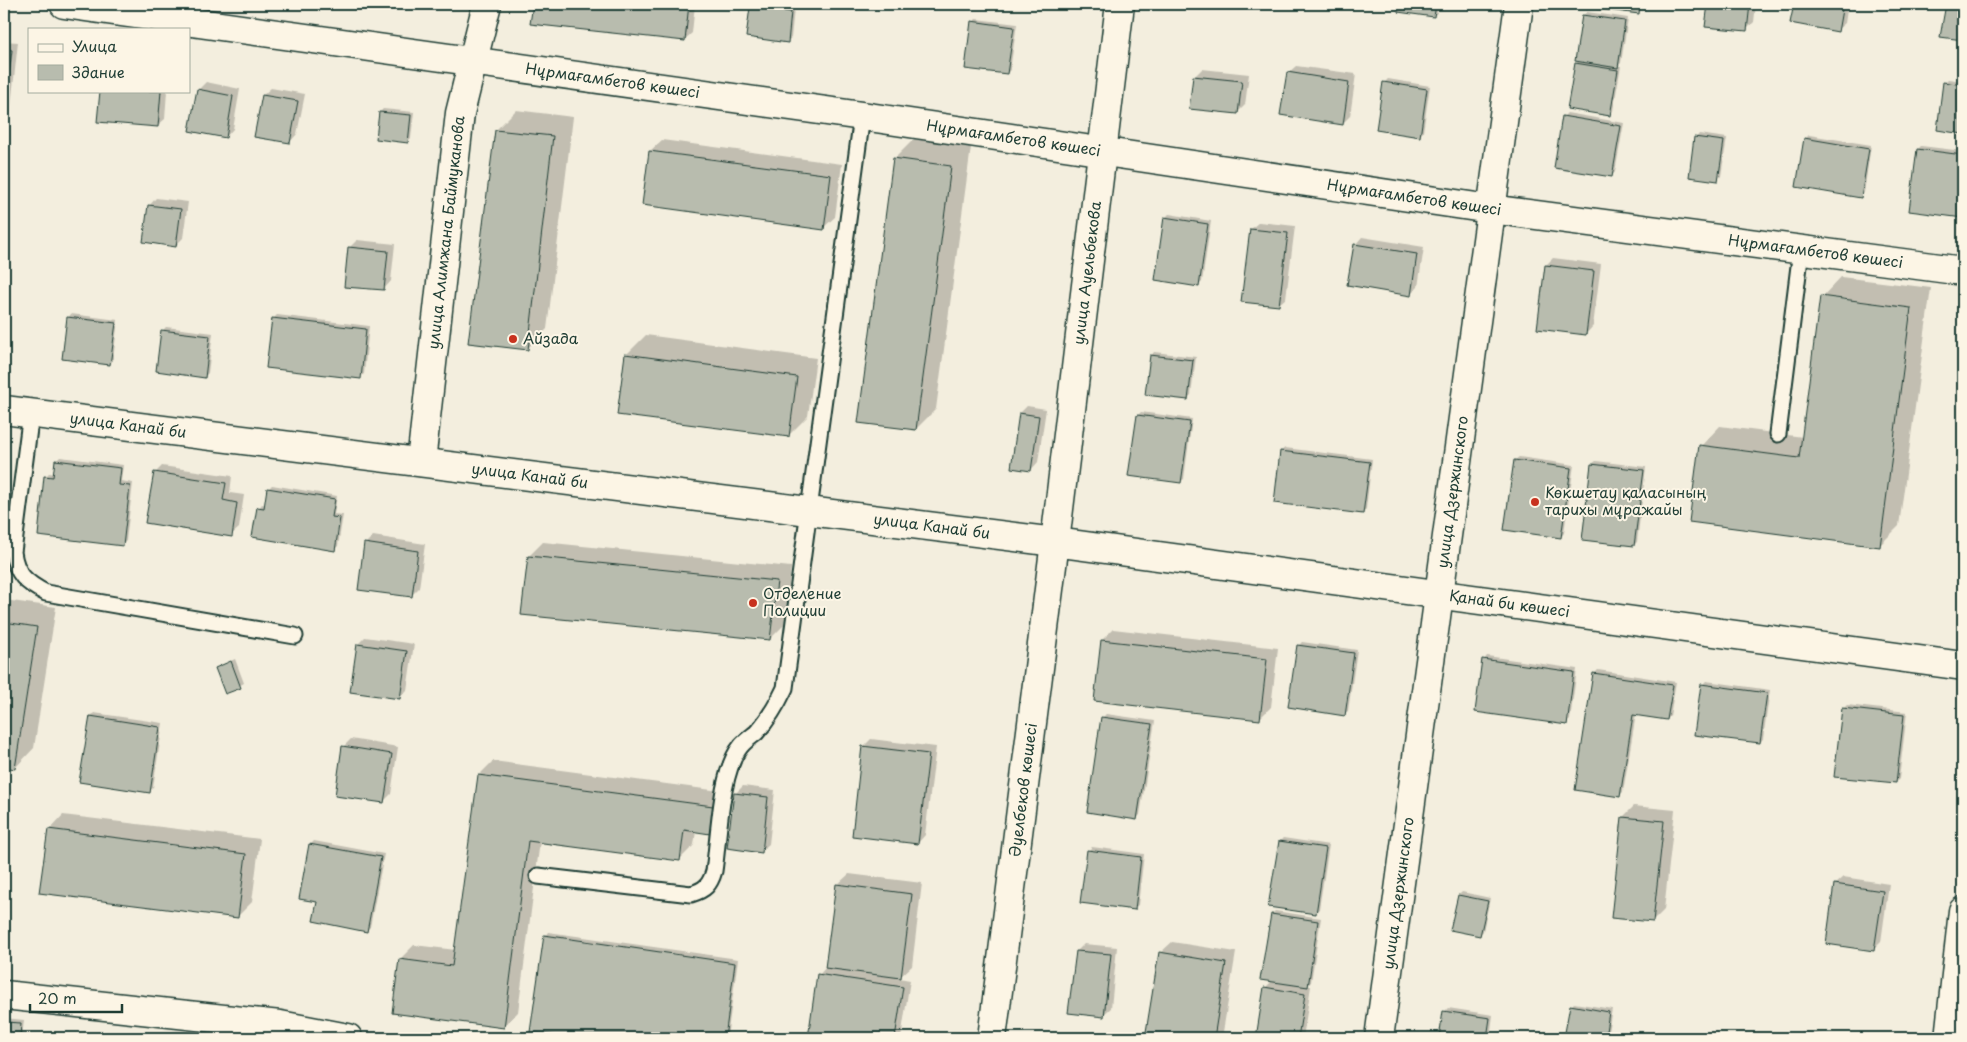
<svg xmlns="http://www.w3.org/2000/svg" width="1967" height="1042" font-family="'Playpen Sans',sans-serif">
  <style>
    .shadow { fill: #0003 }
    .building { fill: #b8bcae; stroke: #1f3d34 }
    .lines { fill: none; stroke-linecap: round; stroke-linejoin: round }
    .service-casing { stroke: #1f3d34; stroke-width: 19 }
    .minor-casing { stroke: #1f3d34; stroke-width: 31 }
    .tertiary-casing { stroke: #1f3d34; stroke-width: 31 }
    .service { stroke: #fcf5e5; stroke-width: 15 }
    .minor { stroke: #fcf5e5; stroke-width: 28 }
    .tertiary { stroke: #fcf5e5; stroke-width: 28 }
    .poi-dot { fill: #c8321e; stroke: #fcf5e5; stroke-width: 2 }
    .labels { text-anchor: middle; stroke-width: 4; stroke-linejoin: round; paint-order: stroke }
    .street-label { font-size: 15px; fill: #1f3d34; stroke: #fcf5e5 }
    .poi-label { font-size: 15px; fill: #1f3d34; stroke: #fcf5e5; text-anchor: start }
  </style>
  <rect width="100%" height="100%" fill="#f3eede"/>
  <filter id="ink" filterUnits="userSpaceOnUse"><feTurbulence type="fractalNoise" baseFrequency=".02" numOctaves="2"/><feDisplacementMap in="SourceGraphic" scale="10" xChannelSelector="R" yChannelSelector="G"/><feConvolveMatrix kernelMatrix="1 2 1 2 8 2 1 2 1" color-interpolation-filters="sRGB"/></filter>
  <g filter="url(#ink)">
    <path class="shadow" d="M534,4H695L692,33L684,40L532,23Z
      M754,4L794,9L791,38L787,41L751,8Z
      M1401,4H1438L1437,13L1433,16L1400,11Z
      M1586,4H1643L1639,13L1586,6Z
      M1709,4H1756L1754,22L1746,30L1706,26Z
      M1795,4H1848L1845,23L1837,30L1792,22Z
      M1947,4H1963V39L1942,36Z
      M1587,12L1628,18L1621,63L1618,66H1621L1613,111L1610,115L1576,64L1579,60L1583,15Z
      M976,19L1017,24L1010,70L1007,73L973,22Z
      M4,41L18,42L11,106L4,113Z
      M1296,66L1356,74L1350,116L1343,123L1288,73Z
      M1202,69L1249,74L1245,105L1238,112L1194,77Z
      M1388,79L1430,86L1423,132L1420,135L1384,83Z
      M1948,79L1963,81V132L1938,129L1944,83Z
      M206,82L240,89L233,129L226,137L198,90Z
      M271,88L305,94L297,134L290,142L263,95Z
      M101,91H167L165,119L157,126Z
      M383,109L414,112L411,138L407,142L380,112Z
      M516,110L573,117L547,329L527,349L496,130Z
      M1567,113L1624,123L1615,172L1612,176L1563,117Z
      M1699,134L1727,138L1721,176L1718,180L1696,138Z
      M1809,135L1871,145L1864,193L1861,196L1805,139Z
      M914,139L971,147L936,409L916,429L894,159Z
      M662,140L842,164L835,217L823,228L650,151Z
      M1921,146L1963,151V217L1910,210L1918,149Z
      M156,198L188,202L183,238L176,245L149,206Z
      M1169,214L1211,221L1202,282L1199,285L1165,218Z
      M1259,222L1295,226L1286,298L1278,305L1242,301L1251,229Z
      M1362,237L1424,247L1418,287L1410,295L1355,245Z
      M357,240L395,244L391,281L384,289L349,248Z
      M1553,258L1601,264L1593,326L1586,334L1546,265Z
      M1841,277L1931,288L1899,526L1879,546L1701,446L1720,426L1803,437L1822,297Z
      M71,314L118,320L113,360L110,364L68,318Z
      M277,315L369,326L364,374L360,377L273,319Z
      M166,327L213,333L208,373L205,376L163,330Z
      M646,335L816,358L808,416L788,436L626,355Z
      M1154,352L1196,357L1191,395L1187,399L1151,356Z
      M1027,406L1046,409L1038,462L1031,470L1020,413Z
      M1141,412L1192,419L1184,479L1180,482L1138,415Z
      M1285,448L1372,459L1366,509L1363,513L1281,451Z
      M60,457L123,465L121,481L133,483L126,541L122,545L45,477L49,473L55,474L56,461Z
      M1519,457L1574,465L1564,533L1561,537L1515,460Z
      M1596,461L1646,467L1637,542L1634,545L1592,464Z
      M162,466L232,476L230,493L244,495L239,528L231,535L155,473Z
      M272,485L337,496L334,514L343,515L338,546L335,549L259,508L262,504L266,505L268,489Z
      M373,536L425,544L419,588L411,596L365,544Z
      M543,542L791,567L785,624L770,639L529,556Z
      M4,600L56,607L34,748L15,768L4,766Z
      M1113,629L1278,648L1271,707L1259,719L1102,640Z
      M365,637L414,644L407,690L400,697L358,644Z
      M1302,642L1357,650L1348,711L1344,714L1289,706L1299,645Z
      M1487,656L1577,669L1570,720L1566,724L1484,660Z
      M235,659L244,683L226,693L216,668Z
      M1598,670L1676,682L1670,716L1667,719L1636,714L1623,792L1620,795L1576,789L1595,673Z
      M1706,681L1770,690L1763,739L1760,742L1702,685Z
      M1847,705L1907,712L1899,779L1896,782L1843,709Z
      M94,713L163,723L153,788L149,791L91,716Z
      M1106,714L1155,721L1140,815L1137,818L1088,811L1103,717Z
      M351,739L398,747L391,794L384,801L343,747Z
      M871,739L936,747L925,835L918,843L863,747Z
      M493,761L727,792L724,818L709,832L696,831L694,845L679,860L540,841L518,1012L503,1027L400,959L414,945L456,950L479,775Z
      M743,786L775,790L769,844L761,851L735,794Z
      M1634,806L1675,810L1664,910L1653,921L1623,817Z
      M63,815L260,839L252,902L237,917L49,830Z
      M1283,838L1329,845L1319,909L1315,913L1280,841Z
      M314,841L384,854L370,927L367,930L318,901L301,898L311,844Z
      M1092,847L1144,854L1138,905L1134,908L1088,851Z
      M849,874L922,883L912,966L899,978L910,980L901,1038H809L819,975L826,967L837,885Z
      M1843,877L1889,884L1881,942L1873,950L1835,884Z
      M1462,892L1490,898L1483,931L1480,935L1459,895Z
      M1275,911L1321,918L1311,982L1307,986H1311L1303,1038H1257L1265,988L1272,981V914Z
      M548,932L738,959L727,1038H581L532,1031L545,936Z
      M1172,942L1236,952L1222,1038H1146L1160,953Z
      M1084,944L1117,947L1111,1008L1103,1015L1077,951Z
      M1574,1003L1612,1009L1607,1038H1566L1571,1006Z
      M1448,1008L1493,1015L1490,1038H1441L1444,1012Z
      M4,1018L24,1020L22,1038H4Z
      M1802,1031L1840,1038H1795Z
      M58,1036L73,1038H57Z"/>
    <path class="building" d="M533,4H689L685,41L530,24Z
      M1399,4H1436L1434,17L1398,12Z
      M1585,4H1640L1639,14L1584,7Z
      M1708,4H1750L1747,31L1705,27Z
      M1794,4H1843L1838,32L1790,23Z
      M1946,4H1963V40L1940,37Z
      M750,7L791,12L788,43L746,37Z
      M1582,15L1625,21L1618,68L1575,61Z
      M971,21L1014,27L1007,74L965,69Z
      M4,49L12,50L4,115Z
      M1575,63L1618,70L1610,116L1567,109Z
      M1287,72L1349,82L1343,125L1280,115Z
      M1193,76L1242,81L1238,114L1189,109Z
      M1383,82L1427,89L1420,137L1376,130Z
      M1943,82L1963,85V134L1937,130Z
      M197,89L233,96L226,138L189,131Z
      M100,91H161L158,127L97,122Z
      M262,95L298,101L290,143L254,137Z
      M379,112L411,115L408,143L376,139Z
      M1562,116L1621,126L1612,177L1554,168Z
      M495,130L553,136L528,350L468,343Z
      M1694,137L1724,141L1718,181L1689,177Z
      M1804,138L1869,149L1861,198L1796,187Z
      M1917,149L1963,155V218L1909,211Z
      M649,151L831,175L824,230L642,205Z
      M893,158L951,166L916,430L858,423Z
      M148,205L181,209L176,247L143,242Z
      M1164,217L1208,224L1199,287L1155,280Z
      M1250,229L1288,233L1279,306L1241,302Z
      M1354,244L1417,254L1411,296L1347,285Z
      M348,247L388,251L384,290L344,287Z
      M1545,265L1594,271L1586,335L1537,329Z
      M1820,296L1911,308L1880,547L1689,522L1699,445L1799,458Z
      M67,317L116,323L110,365L62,359Z
      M272,318L366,329L361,379L266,368Z
      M161,330L210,336L205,378L156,371Z
      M625,354L797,377L789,437L617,415Z
      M1150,355L1193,360L1188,400L1145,395Z
      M1019,413L1039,416L1031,471L1011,468Z
      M1137,415L1190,422L1181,483L1128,476Z
      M1280,451L1370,462L1363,514L1274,503Z
      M55,460L121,468L119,485L130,486L123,546L38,536L44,476L53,477Z
      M1514,460L1571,468L1561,538L1504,530Z
      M1591,464L1644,470L1634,546L1582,540Z
      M154,472L226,483L223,500L237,503L232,537L145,523Z
      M267,488L335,499L332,517L340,518L335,551L252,537L257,507L264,508Z
      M364,543L418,551L412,597L358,590Z
      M528,556L777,581L770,640L521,615Z
      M4,622L37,627L15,769L4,767Z
      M1101,640L1267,659L1260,720L1094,701Z
      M357,644L407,651L400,699L350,692Z
      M1297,645L1354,653L1345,716L1288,707Z
      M1482,659L1574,672L1567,725L1475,712Z
      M231,661L241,688L225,694L215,668Z
      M1593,673L1673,685L1667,720L1633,715L1620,797L1575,790Z
      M1701,684L1767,693L1760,743L1694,735Z
      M1842,708L1904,715L1896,783L1834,777Z
      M90,716L160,727L150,793L79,782Z
      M1101,717L1152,724L1137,820L1087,812Z
      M342,746L392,754L384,803L335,796Z
      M862,746L929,754L918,844L852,836Z
      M478,775L713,806L710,834L684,830L680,861L528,841L504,1028L392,1013L399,959L452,966Z
      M734,793L768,797L762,853L727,848Z
      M1622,817L1664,821L1653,922L1611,918Z
      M48,829L246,854L238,918L39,893Z
      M1279,841L1326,848L1316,914L1268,907Z
      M309,844L381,857L367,932L313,921L317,902L299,899Z
      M1087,850L1141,857L1135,910L1080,903Z
      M836,884L912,894L901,978L825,968Z
      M1834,884L1883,891L1874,951L1826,944Z
      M1458,895L1488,901L1480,936L1450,930Z
      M1271,914L1318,921L1308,987L1260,980Z
      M544,935L735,963L725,1038H572L530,1032Z
      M1076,951L1111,954L1104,1017L1068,1013Z
      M1159,952L1226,963L1214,1038H1145Z
      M817,974L903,987L895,1038H808Z
      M1264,987L1305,994L1298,1038H1256Z
      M1570,1005L1609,1012L1605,1038H1564Z
      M1443,1011L1490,1018L1487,1038H1439Z
      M4,1022L21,1023L20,1038H4Z"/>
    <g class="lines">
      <defs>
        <path id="service" d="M31,413L13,552C16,574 26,583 46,593L295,636
          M1778,434L1801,250
          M538,876L691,894C705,890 710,885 714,871C719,838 720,771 741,746C745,741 751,737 756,733C768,720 777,705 785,688L862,116"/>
        <g id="minor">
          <path id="s1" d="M64,4L862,116L1490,209L1963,271"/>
          <path id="s2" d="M421,462L460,113L487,4"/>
          <path id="s3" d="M1055,542L1120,4"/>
          <path d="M4,995L280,1025L348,1038"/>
          <path id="s4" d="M1379,1038L1519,4"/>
          <path d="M1949,1038L1963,911"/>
        </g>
        <g id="tertiary">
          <path id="s5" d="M4,410L1055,542L1963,666"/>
          <path id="s6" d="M992,1038L1055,542"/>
        </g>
      </defs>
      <use href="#service" class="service-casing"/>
      <use href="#minor" class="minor-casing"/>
      <use href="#tertiary" class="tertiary-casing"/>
      <use href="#service" class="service"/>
      <use href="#minor" class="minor"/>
      <use href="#tertiary" class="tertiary"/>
    </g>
  </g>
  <g class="poi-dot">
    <circle cx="513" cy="339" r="5"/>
    <circle cx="1535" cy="502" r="5"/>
    <circle cx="753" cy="603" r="5"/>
  </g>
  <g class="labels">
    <g class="street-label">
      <text dy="5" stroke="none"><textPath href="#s1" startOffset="554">Нұрмағамбетов көшесі</textPath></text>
      <text dy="5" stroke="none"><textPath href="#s1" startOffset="959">Нұрмағамбетов көшесі</textPath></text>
      <text dy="5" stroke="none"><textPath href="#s1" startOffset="1364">Нұрмағамбетов көшесі</textPath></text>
      <text dy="5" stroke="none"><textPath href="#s2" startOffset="231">улица Алимжана Баймуканова</textPath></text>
      <text dy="5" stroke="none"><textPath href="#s1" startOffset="1769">Нұрмағамбетов көшесі</textPath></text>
      <text dy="5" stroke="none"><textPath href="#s3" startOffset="271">улица Ауельбекова</textPath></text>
      <text dy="5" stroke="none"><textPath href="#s5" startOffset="125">улица Канай би</textPath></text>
      <text dy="5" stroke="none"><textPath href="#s5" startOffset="530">улица Канай би</textPath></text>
      <text dy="5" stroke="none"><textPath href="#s4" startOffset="551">улица Дзержинского</textPath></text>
      <text dy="5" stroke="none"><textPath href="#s5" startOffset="935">улица Канай би</textPath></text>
      <text dy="5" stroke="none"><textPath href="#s5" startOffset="1518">Қанай би көшесі</textPath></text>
      <text dy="5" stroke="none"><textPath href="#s6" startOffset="250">Әуелбеков көшесі</textPath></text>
      <text dy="5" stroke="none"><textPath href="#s4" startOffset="146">улица Дзержинского</textPath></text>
    </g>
    <g class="poi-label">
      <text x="523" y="344">Айзада</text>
      <text x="1545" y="498">Көкшетау қаласының<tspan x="1545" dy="17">тарихы мұражайы</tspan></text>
      <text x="763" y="599">Отделение<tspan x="763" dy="17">Полиции</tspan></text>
    </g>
  </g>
  <rect width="1967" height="1042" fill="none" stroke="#fcf5e5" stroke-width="20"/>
  <rect x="10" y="10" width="1947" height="1022" fill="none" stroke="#1f3d34" stroke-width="2" filter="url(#ink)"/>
  <rect x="28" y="28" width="162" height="65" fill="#fcf5e5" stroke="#a4ab9e"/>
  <rect x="38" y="44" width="25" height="8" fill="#fcf5e5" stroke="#a4ab9e"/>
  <text x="72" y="52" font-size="15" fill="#1f3d34">Улица</text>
  <rect x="38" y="65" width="25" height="15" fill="#b8bcae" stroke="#a4ab9e"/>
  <text x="72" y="78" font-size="15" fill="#1f3d34">Здание</text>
  <path d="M30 1004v8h92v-8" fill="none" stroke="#1f3d34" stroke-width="2.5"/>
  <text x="38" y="1004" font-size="15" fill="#1f3d34" stroke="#fcf5e5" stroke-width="4" paint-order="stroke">20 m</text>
</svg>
